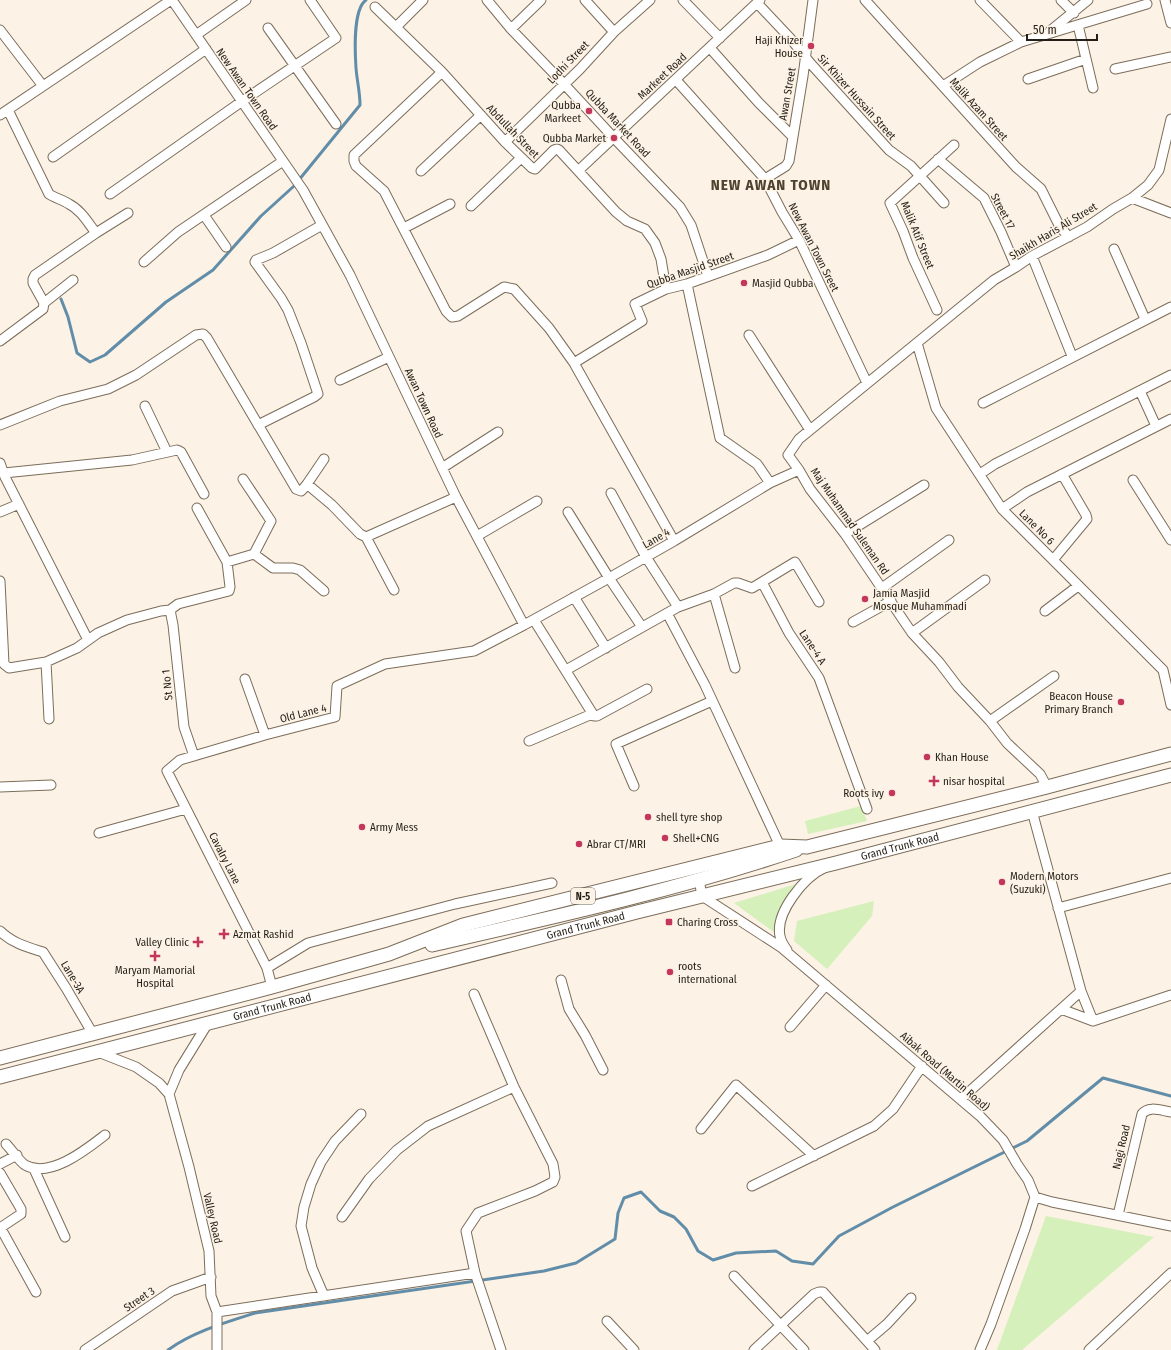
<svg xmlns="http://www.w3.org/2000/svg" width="1171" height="1350" font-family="'Fira Sans Condensed',sans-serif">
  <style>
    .green { fill: #d5f0ba }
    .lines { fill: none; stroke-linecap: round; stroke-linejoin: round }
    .stream { stroke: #628da9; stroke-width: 3 }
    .minor-casing { stroke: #7c6d5a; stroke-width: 11 }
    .highway-casing { stroke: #7c6d5a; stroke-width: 15 }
    .minor { stroke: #fff; stroke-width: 9 }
    .highway { stroke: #fff; stroke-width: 13 }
    .poi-dot { fill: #c5365d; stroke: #fcf2e5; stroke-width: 1.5 }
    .labels { text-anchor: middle; stroke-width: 3; stroke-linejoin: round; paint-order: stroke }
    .shield { fill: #fcf2e5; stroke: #655e54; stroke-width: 1 }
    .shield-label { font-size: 10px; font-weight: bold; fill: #241e16 }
    .poi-label { font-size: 11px; fill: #241e16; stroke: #fcf2e5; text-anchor: start }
    .street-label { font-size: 11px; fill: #241e16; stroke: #fcf2e5 }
    .district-label { font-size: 15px; font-weight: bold; letter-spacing: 1px; fill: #4f422f; stroke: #fcf2e5 }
  </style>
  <rect width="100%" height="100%" fill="#fcf2e5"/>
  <path class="green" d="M861,806L867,821L808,834L805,821Z
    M796,884C786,900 778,914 775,933L734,903Z
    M874,901L872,916L827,969L794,941L797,921Z
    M1046,1216L1154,1237L1022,1350H997Z"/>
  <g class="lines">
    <path class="stream" d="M61,299L68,317L77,353L90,362L105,355L166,302L213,270L261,216L294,186L360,105C360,92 357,81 356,68C355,53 353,9 366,0
      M168,1350C192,1332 227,1322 255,1313L544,1271L576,1263L615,1239L618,1213L624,1198L641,1192L660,1211L674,1217L686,1229L698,1251L713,1260L736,1253L776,1251L792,1261L813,1264L839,1236L893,1207L1027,1141L1103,1078L1171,1096"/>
    <defs>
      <path id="minor" d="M172,0L303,190L350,275L456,497L524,625
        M487,0L511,29L564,84L614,138L680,207L691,225L708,276
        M585,0L614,32
        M683,0L720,38
        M865,0L1016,167L1041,189L1060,227L1069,237
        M980,0L1021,42
        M1061,0L1074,13
        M1165,0L1171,23
        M757,3L790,38L811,64L889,150L911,166L944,203
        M375,7L442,72L505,142L532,168L535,169L554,150L557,149L559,150L616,212L627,221L645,229L655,243L661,259L666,289
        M1078,25L1093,88
        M396,27L423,0
        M268,28L336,124
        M511,29L541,0
        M0,30L43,86
        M1050,31L1088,0
        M196,35L246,0
        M710,48L759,103L792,136
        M1115,69L1171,57
        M442,72L354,155V161L356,166L384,191L446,311L452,317L458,316L504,287L514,289L549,328L574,363L674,541
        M1028,79L1086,59
        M676,80L765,179L782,212L799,240L867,383
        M943,86L980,62L1021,42L1147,4
        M8,110L49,194C55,198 63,200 69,204C81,210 88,223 96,233
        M0,115L171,0
        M505,142L580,69L614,32L650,0
        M53,157L206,49
        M938,159L984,198L1001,232L1016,267
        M579,170L760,0
        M421,171L481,115
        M765,179L786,166L789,161L803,76L813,0
        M110,194L241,102L336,38L310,0
        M1132,198L1171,213
        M471,206L521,158
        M204,215L226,247
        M404,228L450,204
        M1114,249L1145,319
        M1032,256L1072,356
        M144,262L178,232L283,161
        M687,284L720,438L757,464L770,483
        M44,303L33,283V279L35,275L96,233L128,213
        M937,310L913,258L903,231L890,203L954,145
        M749,335L810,430
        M0,341L43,309L44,303L73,280
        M917,343L936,408L1002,509L1163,670L1171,705
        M574,363L642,321L635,304L666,289L687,284L768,255L799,240
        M340,380L389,357
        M1140,391L1156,426
        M983,403L1171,307
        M145,406L167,452
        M0,425L60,401L108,389L136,375L196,335L203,334L207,338L296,489L301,491L303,489L307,484L332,505L360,534L366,537L456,497
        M258,425L314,397L318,394L301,343L288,310L281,298L255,262L256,260L273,253L322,225
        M0,463L5,477L88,640
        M442,468L498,432
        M4,473L132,460L177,450L181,452L204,494
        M980,474L995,464L1171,375
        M243,479L271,521L254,554
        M1133,480L1171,540
        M307,484L324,459
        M611,493L646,557L678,607
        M1002,509L1027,492L1171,419
        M0,512L19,504
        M568,512L609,578L642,627
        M845,534L924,485
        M477,536L537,501
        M366,537L394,590
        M1053,560L1087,519L1086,515L1062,474
        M227,562L254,554L273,568H293L300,570L324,591
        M0,581L4,664L9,668L46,662L77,648L98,633L127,620L161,611L170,610L178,604L229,591L230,587L227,562L197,508
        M882,588L949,540
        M714,594L735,668
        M574,597L606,648
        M819,602L795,562L762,582L789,633L819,678L867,809
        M170,610L173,625L184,727L194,756
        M1045,611L1078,586
        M667,613L705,685L780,846
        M534,620L594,716H597L647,689
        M853,622L891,601
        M912,633L985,580
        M46,662L49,719
        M566,670L678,607L714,594L734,583H738L752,588L762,582
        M245,679L265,735
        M990,721L1054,676
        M529,741L592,714
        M634,786L616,744L712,701
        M0,787L51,785
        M1047,787L1040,774L1007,743L990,721L958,687L939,662L912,633L845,534L810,489L799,470L788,455L799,439L994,280L1016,267L1032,256L1087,227L1113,209L1132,198L1148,185L1159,170L1171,119
        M1032,811L1081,991L1093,1021
        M99,833L186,809
        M699,879L702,896L782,948L980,1116L1003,1140L1017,1164L1028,1180L1035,1197L1025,1229L991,1324L980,1350
        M1058,908L1171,878
        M0,931C12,943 27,947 43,952L66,988L93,1034
        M787,950C784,946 781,941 780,936C775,913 804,877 824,868
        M267,968L308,943L455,904L552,883
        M561,980L569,1009L585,1035L603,1070
        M272,987L267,968L167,771L180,760L265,735L335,717L337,686L385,664L474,651L524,625L609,578L674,541L770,483L799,470
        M474,994L514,1087L553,1164L555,1177L553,1182L535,1191L478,1213L466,1231L475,1273L501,1350
        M1061,1009L1093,1021L1171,995
        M790,1027L826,985
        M98,1052L136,1067L159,1083L169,1094L189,1167L209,1251L211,1296L217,1312V1350
        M169,1094L179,1070L208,1023
        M961,1099L1081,991
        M701,1129L736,1085L814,1156
        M6,1144C11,1149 20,1162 25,1165C50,1179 87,1149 105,1135
        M0,1164L17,1155
        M34,1169L65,1237
        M0,1173L21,1209V1214L0,1228
        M752,1186L874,1126L893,1109L922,1066
        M1035,1197L1052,1202L1171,1226
        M1118,1215L1142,1114C1149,1105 1162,1111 1171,1112
        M342,1217L369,1179L397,1150L428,1126L514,1087
        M0,1227L36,1292
        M734,1276L804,1350
        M324,1296L312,1268L301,1226L304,1207L311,1184L321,1162L335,1141L361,1114
        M217,1312L475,1273
        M607,1321L634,1350
        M867,1341L887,1324L911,1298
        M85,1350L172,1291L211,1277
        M754,1350L814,1294L819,1292H823L875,1350
        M1089,1350L1171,1273"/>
      <g id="highway">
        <path d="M432,945C554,917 677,890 796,850"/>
        <path d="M0,1058L272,987L389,954L463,925L780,846L807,847L1047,787L1171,754"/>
        <path id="s1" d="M0,1077L637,912L836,863L1171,775"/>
      </g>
    </defs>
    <use href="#minor" class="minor-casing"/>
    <use href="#highway" class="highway-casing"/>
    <use href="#minor" class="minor"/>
    <use href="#highway" class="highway"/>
  </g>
  <g class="poi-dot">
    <circle cx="811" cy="46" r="4"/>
    <circle cx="589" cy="111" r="4"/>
    <circle cx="614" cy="138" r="4"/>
    <circle cx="744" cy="283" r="4"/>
    <circle cx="865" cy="599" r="4"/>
    <circle cx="1121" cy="702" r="4"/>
    <circle cx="927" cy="757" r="4"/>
    <path d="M932 775h4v4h4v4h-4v4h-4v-4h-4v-4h4z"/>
    <circle cx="892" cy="793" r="4"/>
    <circle cx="648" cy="817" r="4"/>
    <circle cx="362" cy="827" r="4"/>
    <circle cx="665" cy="838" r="4"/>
    <circle cx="579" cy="844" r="4"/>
    <circle cx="1002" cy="882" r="4"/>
    <rect x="665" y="918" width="8" height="8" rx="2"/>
    <path d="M222 928h4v4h4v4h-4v4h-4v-4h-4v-4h4z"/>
    <path d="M196 936h4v4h4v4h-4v4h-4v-4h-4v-4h4z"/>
    <path d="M153 950h4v4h4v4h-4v4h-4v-4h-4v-4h4z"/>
    <circle cx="670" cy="972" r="4"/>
  </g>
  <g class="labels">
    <rect class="shield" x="571" y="888" width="24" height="16" rx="3"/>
    <g class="shield-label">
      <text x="583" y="900">N-5</text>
    </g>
    <g class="poi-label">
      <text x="803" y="44" text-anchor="end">Haji Khizer<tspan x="803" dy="13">House</tspan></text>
      <text x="581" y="109" text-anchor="end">Qubba<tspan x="581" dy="13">Markeet</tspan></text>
      <text x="606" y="142" text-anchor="end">Qubba Market</text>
      <text x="752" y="287">Masjid Qubba</text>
      <text x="873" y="597">Jamia Masjid<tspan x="873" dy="13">Mosque Muhammadi</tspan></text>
      <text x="1113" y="700" text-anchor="end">Beacon House<tspan x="1113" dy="13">Primary Branch</tspan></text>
      <text x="935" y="761">Khan House</text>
      <text x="943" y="785">nisar hospital</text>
      <text x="884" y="797" text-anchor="end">Roots ivy</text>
      <text x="656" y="821">shell tyre shop</text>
      <text x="370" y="831">Army Mess</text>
      <text x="673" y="842">Shell+CNG</text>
      <text x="587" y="848">Abrar CT/MRI</text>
      <text x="1010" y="880">Modern Motors<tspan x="1010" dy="13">(Suzuki)</tspan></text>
      <text x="677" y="926">Charing Cross</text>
      <text x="233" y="938">Azmat Rashid</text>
      <text x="189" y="946" text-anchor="end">Valley Clinic</text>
      <text x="678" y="970">roots<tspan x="678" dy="13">international</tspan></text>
      <text x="155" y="974" text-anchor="middle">Maryam Mamorial<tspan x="155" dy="13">Hospital</tspan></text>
    </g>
    <g class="street-label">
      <text transform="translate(568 62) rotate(-46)" y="4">Lodhi Street</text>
      <text transform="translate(662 76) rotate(-43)" y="4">Markeet Road</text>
      <text transform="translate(247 89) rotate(55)" y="4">New Awan Town Road</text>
      <text transform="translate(787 94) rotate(-80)" y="4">Awan Street</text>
      <text transform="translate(857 97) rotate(48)" y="4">Sir Khizer Hussain Street</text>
      <text transform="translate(979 109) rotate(48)" y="4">Malik Azam Street</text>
      <text transform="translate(618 123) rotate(47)" y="4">Qubba Market Road</text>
      <text transform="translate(513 131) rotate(46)" y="4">Abdullah Street</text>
      <text transform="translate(1003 211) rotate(62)" y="4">Street 17</text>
      <text transform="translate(1053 231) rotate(-31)" y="4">Shaikh Haris Ali Street</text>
      <text transform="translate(918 235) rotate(68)" y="4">Malik Atif Street</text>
      <text transform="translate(814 247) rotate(63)" y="4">New Awan Town Sreet</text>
      <text transform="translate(690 270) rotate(-19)" y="4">Qubba Masjid Street</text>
      <text transform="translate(424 403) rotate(65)" y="4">Awan Town Road</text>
      <text transform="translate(850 521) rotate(55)" y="4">Maj Muhammad Suleman Rd</text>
      <text transform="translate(1037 527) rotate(45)" y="4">Lane No 6</text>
      <text transform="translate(656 538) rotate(-30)" y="4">Lane 4</text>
      <text transform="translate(813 647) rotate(56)" y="4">Lane-4 A</text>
      <text transform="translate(167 685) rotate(-96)" y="4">St No 1</text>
      <text transform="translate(303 713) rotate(-14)" y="4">Old Lane 4</text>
      <text dy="4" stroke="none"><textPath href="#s1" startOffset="929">Grand Trunk Road</textPath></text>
      <text transform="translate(225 858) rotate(63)" y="4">Cavalry Lane</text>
      <text dy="4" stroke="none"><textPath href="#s1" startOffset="605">Grand Trunk Road</textPath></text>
      <text transform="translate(73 977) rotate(59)" y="4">Lane-3A</text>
      <text dy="4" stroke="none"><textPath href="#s1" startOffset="281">Grand Trunk Road</textPath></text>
      <text transform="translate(945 1071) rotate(41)" y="4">Aibak Road (Martin Road)</text>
      <text transform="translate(1121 1147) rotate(-77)" y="4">Nagi Road</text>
      <text transform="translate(213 1218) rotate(77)" y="4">Valley Road</text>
      <text transform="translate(139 1299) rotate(-34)" y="4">Street 3</text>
    </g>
    <g class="district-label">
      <text x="771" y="190">NEW AWAN TOWN</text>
    </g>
  </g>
  <path d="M1027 34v6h70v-6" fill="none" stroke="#241e16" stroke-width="2"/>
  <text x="1033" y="34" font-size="12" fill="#241e16" stroke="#fcf2e5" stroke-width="3" paint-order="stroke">50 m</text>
</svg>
